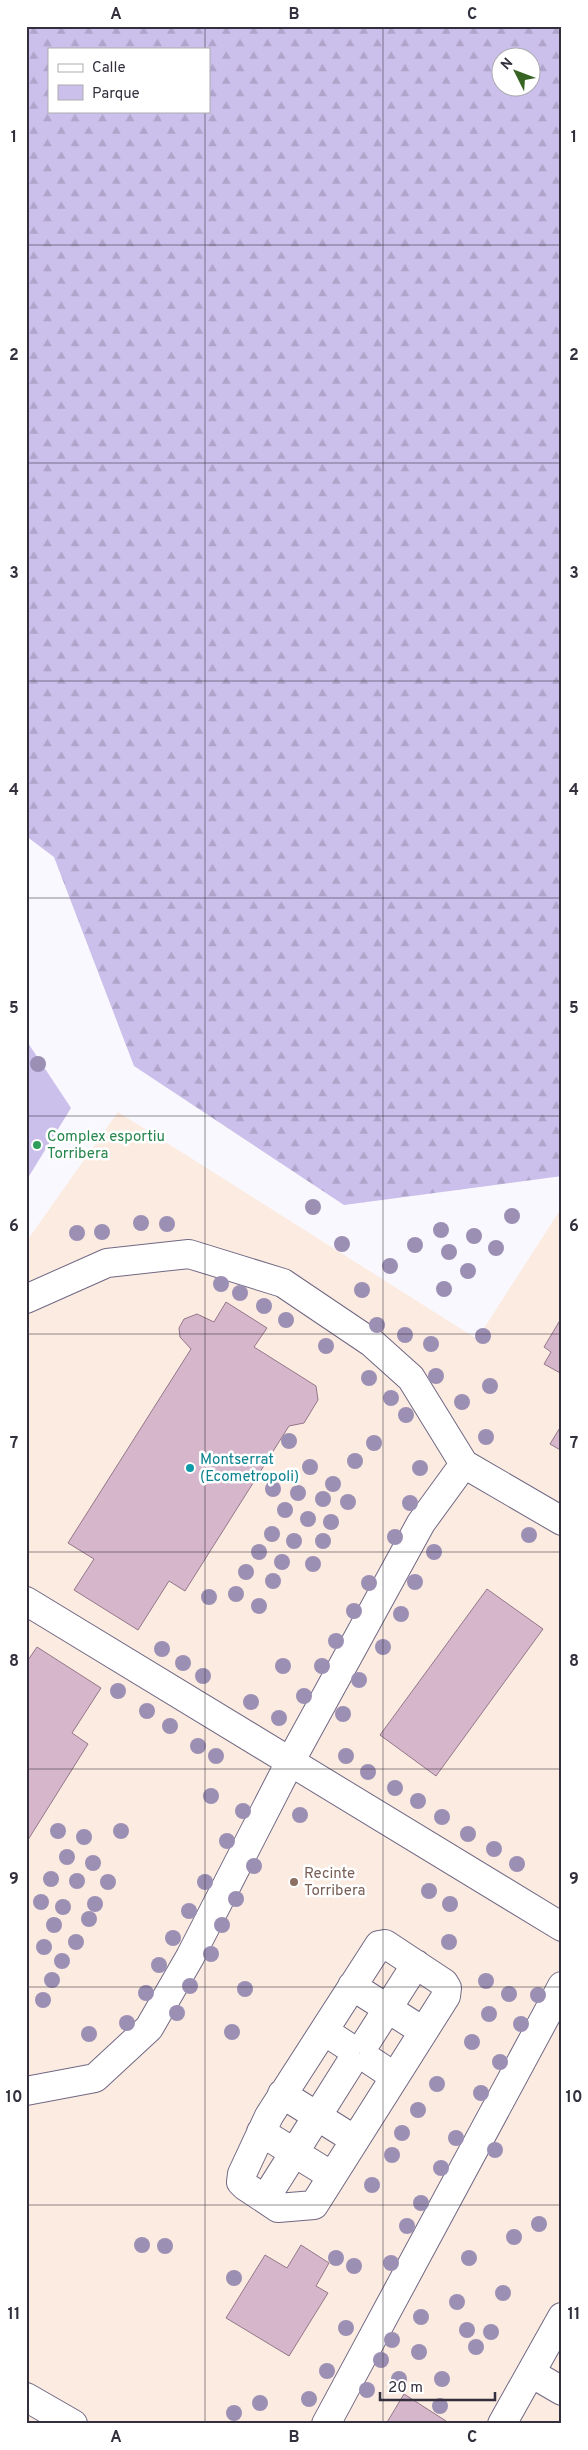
<svg xmlns="http://www.w3.org/2000/svg" width="588" height="2450" font-family="Overpass,sans-serif">
  <style>
    .education { fill: #fcebe0 }
    .green { fill: #cbbfeb }
    .forest { fill: url(#forest-firs); fill-rule: evenodd }
    .building { fill: #d6b6cb; stroke: #94778a }
    .lines { fill: none; stroke-linecap: round; stroke-linejoin: round }
    .minor-casing { stroke: #706884; stroke-width: 30 }
    .minor { stroke: #fff; stroke-width: 28 }
    .tree { fill: #9c8fb4 }
    .grid { fill: none; stroke: #332f3c; stroke-width: 1; stroke-opacity: 0.55 }
    .leisure-dot { fill: #2e9e5b; stroke: #fff; stroke-width: 2 }
    .culture-dot { fill: #0f9aa8; stroke: #fff; stroke-width: 2 }
    .education-dot { fill: #8d6e63; stroke: #fff; stroke-width: 2 }
    .labels { text-anchor: middle; stroke-width: 5; stroke-linejoin: round; paint-order: stroke }
    .leisure-label { font-size: 15px; fill: #27864d; stroke: #fff; text-anchor: start }
    .culture-label { font-size: 15px; fill: #0d838f; stroke: #fff; text-anchor: start }
    .education-label { font-size: 15px; fill: #785e54; stroke: #fff; text-anchor: start }
    .neatline { fill: none; stroke: #332f3c; stroke-width: 2 }
    .grid-label { font-size: 16px; text-anchor: middle; font-weight: bold; fill: #332f3c }
  </style>
  <defs>
    <pattern id="forest-firs" width="22" height="20" patternUnits="userSpaceOnUse" patternTransform="scale(1.25)"><rect width="22" height="20" fill="#cbbfeb"/><path d="M5 1l3.5 6h-7zM16 11l3.5 6h-7z" fill="#afa4ca"/></pattern>
  </defs>
  <rect width="100%" height="100%" fill="#f9f8fe"/>
  <path class="education" d="M118,1112L477,1339L562,1207V2424H26V1242Z"/>
  <path class="green" d="M26,1040L71,1108L26,1181Z"/>
  <path class="forest" d="M26,26H562V1176L344,1205L134,1066L54,857L26,836ZM49,49H209V111H49ZM500,58H530V88H500Z"/>
  <path class="building" d="M226,1302L267,1328L254,1347L316,1386L318,1400L304,1423L289,1426L185,1591L169,1581L138,1630L74,1590L94,1559L68,1543L191,1349L180,1337L179,1328L184,1319L197,1314L214,1322Z
    M562,1317V1374L544,1364L551,1352L544,1347Z
    M561,1426H562V1451L550,1444Z
    M487,1589L543,1629L436,1776L380,1735Z
    M37,1647L101,1688L72,1733L88,1744L26,1843V1663Z
    M301,2245L329,2263L316,2286L328,2293L289,2356L226,2318L265,2255L287,2268Z
    M404,2394L446,2421L444,2424H386Z"/>
  <g class="lines">
    <defs>
      <path id="minor" d="M26,1299L107,1263L189,1254L283,1283L372,1343L411,1378L464,1464L562,1521
        M26,1601L562,1927
        M385,1944L444,1983L447,1988L446,1996L314,2205L278,2208L245,2186L241,2182L242,2174L269,2116L379,1945Z
        M352,1986L423,2031
        M324,2031L347,2046
        M367,2041L416,1964
        M371,2061L395,2077
        M26,2091L95,2078L149,2028L190,1957L290,1762L421,1523L464,1464
        M282,2094L355,2140
        M261,2132L332,2176
        M265,2199L350,2064
        M531,2373L562,2391
        M26,2397L73,2424
        M326,2424L562,1986
        M502,2424L562,2317"/>
    </defs>
    <use href="#minor" class="minor-casing"/>
    <use href="#minor" class="minor"/>
  </g>
  <g class="tree">
    <circle cx="38" cy="1064" r="8"/>
    <circle cx="313" cy="1207" r="8"/>
    <circle cx="512" cy="1216" r="8"/>
    <circle cx="141" cy="1223" r="8"/>
    <circle cx="167" cy="1224" r="8"/>
    <circle cx="441" cy="1230" r="8"/>
    <circle cx="102" cy="1232" r="8"/>
    <circle cx="77" cy="1233" r="8"/>
    <circle cx="474" cy="1236" r="8"/>
    <circle cx="342" cy="1244" r="8"/>
    <circle cx="415" cy="1245" r="8"/>
    <circle cx="496" cy="1248" r="8"/>
    <circle cx="449" cy="1252" r="8"/>
    <circle cx="390" cy="1266" r="8"/>
    <circle cx="468" cy="1271" r="8"/>
    <circle cx="221" cy="1284" r="8"/>
    <circle cx="444" cy="1289" r="8"/>
    <circle cx="362" cy="1290" r="8"/>
    <circle cx="240" cy="1293" r="8"/>
    <circle cx="264" cy="1306" r="8"/>
    <circle cx="286" cy="1320" r="8"/>
    <circle cx="377" cy="1325" r="8"/>
    <circle cx="405" cy="1335" r="8"/>
    <circle cx="483" cy="1336" r="8"/>
    <circle cx="431" cy="1344" r="8"/>
    <circle cx="326" cy="1346" r="8"/>
    <circle cx="436" cy="1376" r="8"/>
    <circle cx="369" cy="1378" r="8"/>
    <circle cx="490" cy="1386" r="8"/>
    <circle cx="391" cy="1398" r="8"/>
    <circle cx="462" cy="1402" r="8"/>
    <circle cx="406" cy="1415" r="8"/>
    <circle cx="486" cy="1437" r="8"/>
    <circle cx="289" cy="1441" r="8"/>
    <circle cx="374" cy="1443" r="8"/>
    <circle cx="355" cy="1461" r="8"/>
    <circle cx="310" cy="1467" r="8"/>
    <circle cx="420" cy="1468" r="8"/>
    <circle cx="333" cy="1484" r="8"/>
    <circle cx="273" cy="1489" r="8"/>
    <circle cx="298" cy="1493" r="8"/>
    <circle cx="323" cy="1499" r="8"/>
    <circle cx="348" cy="1502" r="8"/>
    <circle cx="410" cy="1503" r="8"/>
    <circle cx="285" cy="1510" r="8"/>
    <circle cx="308" cy="1519" r="8"/>
    <circle cx="331" cy="1522" r="8"/>
    <circle cx="272" cy="1534" r="8"/>
    <circle cx="529" cy="1535" r="8"/>
    <circle cx="395" cy="1537" r="8"/>
    <circle cx="294" cy="1541" r="8"/>
    <circle cx="323" cy="1541" r="8"/>
    <circle cx="259" cy="1552" r="8"/>
    <circle cx="434" cy="1552" r="8"/>
    <circle cx="282" cy="1562" r="8"/>
    <circle cx="313" cy="1564" r="8"/>
    <circle cx="246" cy="1572" r="8"/>
    <circle cx="273" cy="1581" r="8"/>
    <circle cx="415" cy="1582" r="8"/>
    <circle cx="369" cy="1583" r="8"/>
    <circle cx="236" cy="1594" r="8"/>
    <circle cx="209" cy="1597" r="8"/>
    <circle cx="259" cy="1606" r="8"/>
    <circle cx="354" cy="1611" r="8"/>
    <circle cx="401" cy="1614" r="8"/>
    <circle cx="336" cy="1641" r="8"/>
    <circle cx="383" cy="1647" r="8"/>
    <circle cx="162" cy="1649" r="8"/>
    <circle cx="183" cy="1663" r="8"/>
    <circle cx="283" cy="1666" r="8"/>
    <circle cx="322" cy="1666" r="8"/>
    <circle cx="203" cy="1676" r="8"/>
    <circle cx="359" cy="1680" r="8"/>
    <circle cx="118" cy="1691" r="8"/>
    <circle cx="304" cy="1696" r="8"/>
    <circle cx="251" cy="1702" r="8"/>
    <circle cx="147" cy="1711" r="8"/>
    <circle cx="343" cy="1714" r="8"/>
    <circle cx="279" cy="1718" r="8"/>
    <circle cx="170" cy="1726" r="8"/>
    <circle cx="198" cy="1746" r="8"/>
    <circle cx="216" cy="1756" r="8"/>
    <circle cx="346" cy="1756" r="8"/>
    <circle cx="368" cy="1772" r="8"/>
    <circle cx="395" cy="1788" r="8"/>
    <circle cx="211" cy="1796" r="8"/>
    <circle cx="418" cy="1801" r="8"/>
    <circle cx="243" cy="1811" r="8"/>
    <circle cx="300" cy="1815" r="8"/>
    <circle cx="442" cy="1817" r="8"/>
    <circle cx="58" cy="1831" r="8"/>
    <circle cx="121" cy="1831" r="8"/>
    <circle cx="468" cy="1834" r="8"/>
    <circle cx="84" cy="1837" r="8"/>
    <circle cx="227" cy="1841" r="8"/>
    <circle cx="494" cy="1849" r="8"/>
    <circle cx="67" cy="1857" r="8"/>
    <circle cx="93" cy="1863" r="8"/>
    <circle cx="517" cy="1864" r="8"/>
    <circle cx="254" cy="1866" r="8"/>
    <circle cx="51" cy="1879" r="8"/>
    <circle cx="77" cy="1881" r="8"/>
    <circle cx="108" cy="1882" r="8"/>
    <circle cx="205" cy="1882" r="8"/>
    <circle cx="429" cy="1891" r="8"/>
    <circle cx="236" cy="1899" r="8"/>
    <circle cx="41" cy="1902" r="8"/>
    <circle cx="95" cy="1904" r="8"/>
    <circle cx="450" cy="1904" r="8"/>
    <circle cx="63" cy="1907" r="8"/>
    <circle cx="189" cy="1911" r="8"/>
    <circle cx="89" cy="1919" r="8"/>
    <circle cx="54" cy="1925" r="8"/>
    <circle cx="222" cy="1925" r="8"/>
    <circle cx="173" cy="1938" r="8"/>
    <circle cx="76" cy="1942" r="8"/>
    <circle cx="449" cy="1942" r="8"/>
    <circle cx="44" cy="1947" r="8"/>
    <circle cx="211" cy="1954" r="8"/>
    <circle cx="62" cy="1961" r="8"/>
    <circle cx="159" cy="1965" r="8"/>
    <circle cx="52" cy="1980" r="8"/>
    <circle cx="486" cy="1981" r="8"/>
    <circle cx="190" cy="1986" r="8"/>
    <circle cx="245" cy="1989" r="8"/>
    <circle cx="146" cy="1993" r="8"/>
    <circle cx="509" cy="1994" r="8"/>
    <circle cx="538" cy="1995" r="8"/>
    <circle cx="43" cy="2000" r="8"/>
    <circle cx="177" cy="2013" r="8"/>
    <circle cx="489" cy="2014" r="8"/>
    <circle cx="127" cy="2023" r="8"/>
    <circle cx="521" cy="2024" r="8"/>
    <circle cx="232" cy="2032" r="8"/>
    <circle cx="89" cy="2034" r="8"/>
    <circle cx="472" cy="2042" r="8"/>
    <circle cx="500" cy="2062" r="8"/>
    <circle cx="437" cy="2084" r="8"/>
    <circle cx="481" cy="2093" r="8"/>
    <circle cx="418" cy="2110" r="8"/>
    <circle cx="402" cy="2133" r="8"/>
    <circle cx="456" cy="2138" r="8"/>
    <circle cx="495" cy="2150" r="8"/>
    <circle cx="392" cy="2155" r="8"/>
    <circle cx="441" cy="2168" r="8"/>
    <circle cx="372" cy="2185" r="8"/>
    <circle cx="421" cy="2203" r="8"/>
    <circle cx="539" cy="2224" r="8"/>
    <circle cx="407" cy="2226" r="8"/>
    <circle cx="514" cy="2237" r="8"/>
    <circle cx="142" cy="2245" r="8"/>
    <circle cx="165" cy="2246" r="8"/>
    <circle cx="336" cy="2258" r="8"/>
    <circle cx="469" cy="2258" r="8"/>
    <circle cx="391" cy="2263" r="8"/>
    <circle cx="354" cy="2266" r="8"/>
    <circle cx="234" cy="2278" r="8"/>
    <circle cx="503" cy="2293" r="8"/>
    <circle cx="457" cy="2302" r="8"/>
    <circle cx="421" cy="2317" r="8"/>
    <circle cx="346" cy="2328" r="8"/>
    <circle cx="467" cy="2330" r="8"/>
    <circle cx="491" cy="2332" r="8"/>
    <circle cx="392" cy="2340" r="8"/>
    <circle cx="476" cy="2347" r="8"/>
    <circle cx="419" cy="2352" r="8"/>
    <circle cx="381" cy="2360" r="8"/>
    <circle cx="327" cy="2371" r="8"/>
    <circle cx="399" cy="2379" r="8"/>
    <circle cx="442" cy="2379" r="8"/>
    <circle cx="367" cy="2390" r="8"/>
    <circle cx="309" cy="2399" r="8"/>
    <circle cx="260" cy="2403" r="8"/>
    <circle cx="440" cy="2406" r="8"/>
    <circle cx="234" cy="2413" r="8"/>
  </g>
  <path class="grid" d="M205,26V49M383,26V2424M205,111V2424M26,245H562M26,463H562M26,681H562M26,898H562M26,1116H562M26,1334H562M26,1552H562M26,1769H562M26,1987H562M26,2205H562"/>
  <circle class="leisure-dot" cx="37" cy="1145" r="5"/>
  <circle class="culture-dot" cx="190" cy="1468" r="5"/>
  <circle class="education-dot" cx="294" cy="1882" r="5"/>
  <g class="labels">
    <g class="leisure-label">
      <text x="47" y="1141">Complex esportiu<tspan x="47" dy="17">Torribera</tspan></text>
    </g>
    <g class="culture-label">
      <text x="200" y="1464">Montserrat<tspan x="200" dy="17">(Ecometropoli)</tspan></text>
    </g>
    <g class="education-label">
      <text x="304" y="1878">Recinte<tspan x="304" dy="17">Torribera</tspan></text>
    </g>
  </g>
  <rect width="588" height="2450" fill="none" stroke="#ffffff" stroke-width="55"/>
  <rect x="48" y="48" width="162" height="65" fill="#ffffff" stroke="#adacb1"/>
  <rect x="58" y="64" width="25" height="8" fill="#ffffff" stroke="#adacb1"/>
  <text x="92" y="72" font-size="15" fill="#332f3c">Calle</text>
  <rect x="58" y="85" width="25" height="15" fill="#cbbfeb" stroke="#adacb1"/>
  <text x="92" y="98" font-size="15" fill="#332f3c">Parque</text>
  <g transform="translate(516 72) rotate(312)"><circle r="24" fill="#ffffff" stroke="#adacb1"/>
  <path d="M0-4L9 19L0 12L-9 19Z" fill="#376423"/>
  <text y="-8" font-size="14" font-weight="bold" text-anchor="middle" fill="#332f3c">N</text>
  </g>
  <path d="M380 2392v8h115v-8" fill="none" stroke="#332f3c" stroke-width="2.5"/>
  <text x="388" y="2392" font-size="15" fill="#332f3c" stroke="#ffffff" stroke-width="4" paint-order="stroke">20 m</text>
  <rect x="28" y="28" width="532" height="2394" class="neatline"/>
  <g class="grid-label">
    <text x="116" y="19">A</text>
    <text x="294" y="19">B</text>
    <text x="472" y="19">C</text>
    <text x="14" y="142">1</text>
    <text x="574" y="142">1</text>
    <text x="14" y="360">2</text>
    <text x="574" y="360">2</text>
    <text x="14" y="578">3</text>
    <text x="574" y="578">3</text>
    <text x="14" y="795">4</text>
    <text x="574" y="795">4</text>
    <text x="14" y="1013">5</text>
    <text x="574" y="1013">5</text>
    <text x="14" y="1231">6</text>
    <text x="574" y="1231">6</text>
    <text x="14" y="1448">7</text>
    <text x="574" y="1448">7</text>
    <text x="14" y="1666">8</text>
    <text x="574" y="1666">8</text>
    <text x="14" y="1884">9</text>
    <text x="574" y="1884">9</text>
    <text x="14" y="2102">10</text>
    <text x="574" y="2102">10</text>
    <text x="14" y="2319">11</text>
    <text x="574" y="2319">11</text>
    <text x="116" y="2442">A</text>
    <text x="294" y="2442">B</text>
    <text x="472" y="2442">C</text>
  </g>
</svg>
